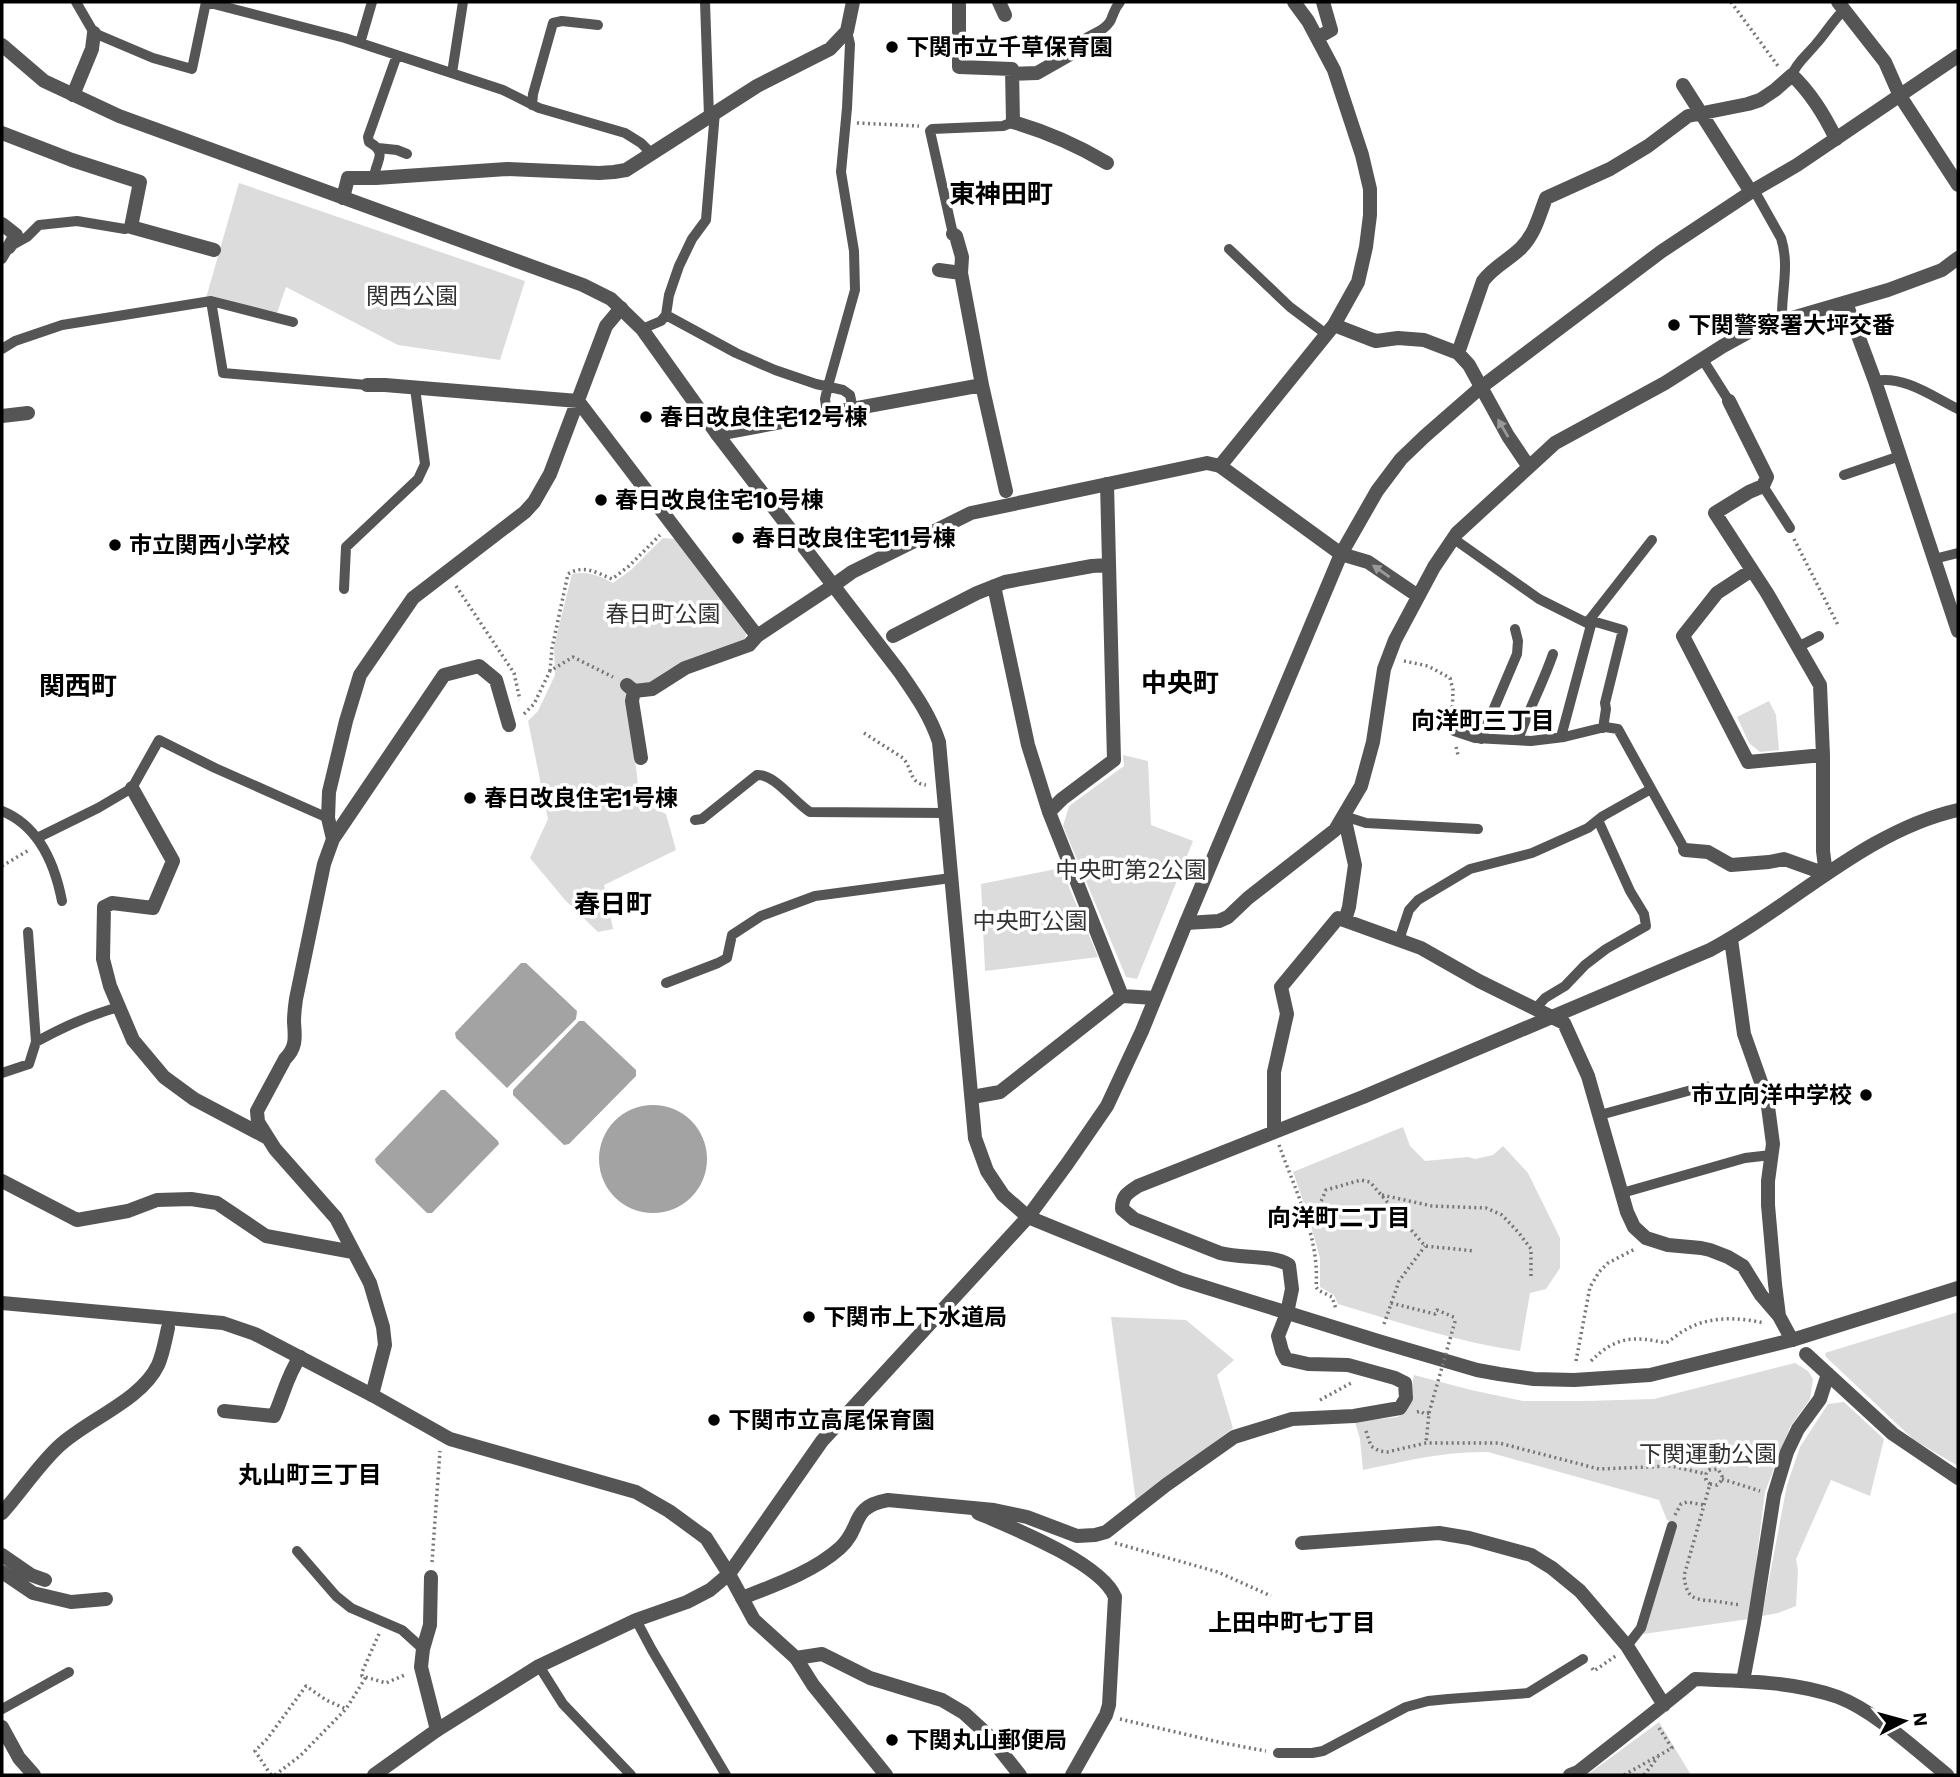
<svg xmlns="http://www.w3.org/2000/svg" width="1960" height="1777" font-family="'Work Sans','Noto Sans JP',sans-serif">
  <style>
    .green { fill: #dcdcdc }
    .water { fill: #a3a3a3 }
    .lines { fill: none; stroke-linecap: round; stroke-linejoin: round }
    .path { stroke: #777; stroke-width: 3.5; stroke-dasharray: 2 3.5; stroke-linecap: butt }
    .service { stroke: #555; stroke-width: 10 }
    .minor { stroke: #555; stroke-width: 14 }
    .tertiary { stroke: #555; stroke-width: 14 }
    .path-bridge { stroke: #777; stroke-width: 3.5; stroke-dasharray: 2 3.5; stroke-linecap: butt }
    .oneway { fill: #999 }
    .poi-dot { fill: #000; stroke: #fff; stroke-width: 2.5 }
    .labels { text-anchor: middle; stroke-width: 7; stroke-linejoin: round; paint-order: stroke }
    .poi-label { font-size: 23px; font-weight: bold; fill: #000; stroke: #fff; text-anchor: start }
    .park-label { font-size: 23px; fill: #333; stroke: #fff }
    .neighbourhood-label { font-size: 24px; font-weight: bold; fill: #000; stroke: #fff }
    .quarter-label { font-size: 26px; font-weight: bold; fill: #000; stroke: #fff }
  </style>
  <rect width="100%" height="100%" fill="#fff"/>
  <path class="green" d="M239,183L525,281L500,360L398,345L286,287L276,316L206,298Z
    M663,538L675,539L746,633L745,640L670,669L628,698L640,802L666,814L676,850L604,885L613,929L598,932L565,900L530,858L548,819L528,721L538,711L555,675L554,646L572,574C589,571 597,575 613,583L631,570Z
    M1769,701L1776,715L1779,750L1760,752L1749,743L1737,717Z
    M1123,755L1148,761L1151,825L1193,841L1137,979L1126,977L1063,826L1069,806L1124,766Z
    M1061,868L1098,957L985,971L981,884Z
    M1403,1127L1410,1146L1425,1161L1468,1157L1475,1159L1493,1155L1503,1146L1528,1173L1560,1238V1268L1546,1289L1530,1293L1520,1351C1458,1342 1398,1322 1338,1304L1334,1295L1320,1287V1258L1307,1212L1293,1172Z
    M1958,1312V1466L1914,1440L1826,1357L1825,1353Z
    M1111,1317L1186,1320L1234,1360L1217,1375L1233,1428L1136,1502Z
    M1795,1363L1808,1371L1813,1379L1810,1399L1790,1427L1765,1492L1749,1619L1643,1634L1676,1525L1667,1520L1659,1500L1488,1452C1446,1451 1405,1461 1363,1470L1360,1439L1355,1422L1398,1417L1407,1411L1414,1375L1471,1390L1523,1401H1585L1654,1399Z
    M1844,1402L1884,1439L1870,1496L1831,1480L1796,1559L1798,1570L1796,1606L1778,1613L1762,1616L1787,1485L1800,1447L1828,1404Z
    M1659,1722L1691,1775H1587Z"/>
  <path class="water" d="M521,963H526L577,1011L576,1019L507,1088L456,1038L455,1033Z
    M579,1021H584L636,1070V1076L569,1144L564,1145L513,1095V1090Z
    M441,1090H445L498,1141L499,1144L432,1213H427L376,1163L375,1159Z
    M599 1159a54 54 0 1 1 108 0a54 54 0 1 1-108 0Z"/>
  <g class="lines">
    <path class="path" d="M1731,2L1778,66
      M857,123L919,126
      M1794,539L1839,627
      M456,586L514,673L520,700
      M1404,661L1428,666L1450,678L1453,690L1452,718
      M550,671L552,648L568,574C584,564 597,573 612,579L629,566L660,535
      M524,714L534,704L550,671L573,657L613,677
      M864,733L903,758C913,770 909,783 926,785
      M1456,747L1458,755
      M2,866L29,850
      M1279,1145C1295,1190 1320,1238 1316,1287L1318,1290L1332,1297L1336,1309
      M1382,1195L1432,1206L1486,1208L1502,1215L1519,1233L1531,1249V1276
      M1304,1213L1319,1206L1326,1190L1361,1180L1370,1182L1425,1246L1475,1251
      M1391,1303L1435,1314L1437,1310L1456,1318
      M1384,1324L1399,1281L1425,1246
      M1576,1361L1590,1287L1599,1272L1608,1263L1635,1249
      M1591,1361C1616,1336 1634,1336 1666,1343C1673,1339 1679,1333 1685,1330C1709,1316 1738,1317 1764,1323
      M1320,1400L1353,1382
      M1417,1412L1420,1411L1425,1414L1429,1413L1426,1443
      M1366,1431L1371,1446L1379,1451L1387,1452L1426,1443H1499L1599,1469L1671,1466L1706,1474
      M1722,1479L1760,1491
      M1710,1484L1717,1485L1721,1481L1722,1476L1718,1469L1709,1470L1706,1474V1480L1710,1484L1684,1576C1687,1599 1693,1599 1713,1601C1723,1602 1732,1604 1741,1605
      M1675,1515L1681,1504L1687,1502L1704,1505
      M1115,1543L1218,1572L1271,1596
      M432,1562L440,1451
      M379,1634L362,1672V1676L386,1683L407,1674
      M1592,1668L1594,1671L1617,1655
      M1120,1719L1223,1743L1266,1751
      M271,1775L255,1751L267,1739L306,1686L326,1700L346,1709
      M275,1775L300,1756L346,1709L366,1677
      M1624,1775L1672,1748L1659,1728
      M1644,1775L1658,1757"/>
    <path class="service" d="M76,2L94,33L153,58L192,69L206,2
      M206,2L345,38L503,90L539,108L625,133L641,143L651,153
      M705,2L709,116
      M1086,38C1095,33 1109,28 1112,17C1115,10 1115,8 1120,2
      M360,43L372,2
      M452,73L463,2
      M1792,75C1796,63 1808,54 1816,44C1826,33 1833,20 1844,10
      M532,105L533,94L553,23L562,21L598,25
      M378,148L397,150L407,154
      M374,178C375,161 389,153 369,142L368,137L397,55
      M1754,190L1781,238C1790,266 1781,292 1782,320
      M953,234L930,131L932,129L1003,126L1013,122
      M1229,249L1290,307L1326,334
      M2,259L9,247L27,237L39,225L77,221L125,229L131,227
      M211,301L293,322
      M666,315L736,353L775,370L816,384L843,390L850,395L853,409
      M642,329L661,321L666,315L669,295L679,266L692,239L706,220L715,112
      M2,349L15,341L62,325L211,301L223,373L367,385
      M1703,360L1729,401
      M1875,381C1904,375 1933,397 1958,409
      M827,414L825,399L828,386L855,290L854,251L841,172L847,108L850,44L847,31
      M1844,475L1900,456
      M1763,486L1790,528
      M1454,539L1539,599L1587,623L1652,540
      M1934,559L1958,553
      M344,589L346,547L418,479L425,464L415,388
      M1589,620L1623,630L1605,703L1606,709L1603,728
      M1798,647L1819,636
      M1454,731L1475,738L1531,741L1564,737L1605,727L1618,729L1685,850
      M1561,737L1591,625L1587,623
      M1481,739L1517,654L1518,641L1515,629
      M1518,740C1528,711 1543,683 1553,654
      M2,811C39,826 55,865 62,901
      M1344,816L1366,823L1478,829
      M695,820L702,819L757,775C775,774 794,802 810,812L945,813
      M37,838L98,808L132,788L159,740L215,768L328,818
      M1399,940L1409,910L1418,900L1470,869L1532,853L1588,828L1603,816L1651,789
      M666,983L718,963L727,958L732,935L761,916L815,896L951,878
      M1536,1008L1545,998L1565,986L1585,965L1606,949L1646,926L1644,914L1630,891L1598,820
      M36,1042C63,1027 89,1015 119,1007
      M2,1073L29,1064L36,1042L28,932
      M1600,1115L1706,1086
      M1622,1193L1745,1158L1771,1155
      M297,1551L336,1596L351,1608L402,1630L423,1649
      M636,1620L652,1650L726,1775
      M1627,1646L1641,1628L1672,1526
      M539,1666L563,1704L631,1775
      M2,1709L69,1672
      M1278,1753H1312L1323,1751L1406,1707L1428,1701L1448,1699L1528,1693L1583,1659"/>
    <path class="minor" d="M959,2V67L1012,69L1013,122C1047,132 1077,145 1107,163
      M999,2L1005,15
      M1838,2L1885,62L1900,96L1958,185
      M1317,38L1331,30L1323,2
      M1012,74L1037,73L1074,52
      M1683,85L1751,192
      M73,95L92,49L94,33
      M2,133L72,160L140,182L131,227L214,250
      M343,198L348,178H376L507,169L599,173L614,172L626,170L757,86L830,49L847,31L853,2
      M2,224L16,235L9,247
      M953,234L956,236L962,257L961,273
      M939,270L961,273L982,385L1006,491
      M1846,303L1875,381L1958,631
      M1334,325L1370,339L1376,341L1398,338L1424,340L1458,353L1469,365L1508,436L1529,467
      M1458,353L1483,281C1493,267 1509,260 1521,248C1535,234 1539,216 1546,198L1610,169L1648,146L1688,116L1748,104L1760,100L1775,90L1792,75C1811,93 1825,116 1836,139
      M367,385H385L578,401L757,636
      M1729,401L1767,477L1763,486L1749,492L1715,513L1752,570
      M2,416L28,413
      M717,434L982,385
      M1220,466L1334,325L1358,282L1366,247L1370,215V189L1362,155L1334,70L1308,21L1294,2
      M1341,554L1368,562L1418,596
      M994,586L1028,745L1049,812L1122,996
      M893,636L977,593L1005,582L1092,566L1109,565
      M627,685L634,691L652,689L685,668L749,645L757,636L834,585
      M634,691L632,701L641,758
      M1823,755L1748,762L1683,636L1717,593L1752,570L1767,593L1820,685L1823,755V851L1826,874
      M132,788L173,861L153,908L112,903L104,907L103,959L110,986L133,1040L164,1077L194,1099L266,1137
      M1049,812L1062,799L1114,760L1107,484
      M1344,816L1355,865L1349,907L1345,920
      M333,839L328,818L329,792L346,721L360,675L413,598L525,512L534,502L550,474L606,326L621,308
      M1685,850L1708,852L1731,865L1769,862L1784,859L1826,874
      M1186,923L1219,921L1228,917L1248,898L1335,830L1361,786L1373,742L1384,669L1395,640L1434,567L1457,533L1555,443L1665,383L1723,346L1754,329L1888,290L1942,270L1958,258
      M1731,939L1744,1034L1767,1099L1773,1144L1768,1181V1205L1775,1284L1779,1316
      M972,1097L1000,1092L1122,996L1155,998
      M1274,1131V1072L1287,1014L1281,987L1338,918L1421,948L1479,981L1564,1023L1588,1076L1627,1212L1634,1227L1646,1238L1668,1245L1701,1248L1710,1250L1728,1257L1743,1266L1761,1295L1779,1316L1792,1340
      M2,1181L77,1220L128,1211L157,1200L191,1199L217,1203L266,1236L353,1252
      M1806,1354L1893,1434L1958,1478
      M372,1395L385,1345L383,1327L370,1283L336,1218L275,1149L258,1122L257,1111L285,1059C297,1047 295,1037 294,1022C294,1014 295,1006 296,999L324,864L333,839L444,675L479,666L496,680L509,725
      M224,1411L274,1416C283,1397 287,1375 300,1357
      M2,1513C21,1492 37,1467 58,1447C86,1420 141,1401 158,1365C163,1354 165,1341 168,1328
      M978,1513C1013,1528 1101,1563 1115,1597L1109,1705L1106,1715L1072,1775
      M1302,1543L1439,1533L1469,1538L1531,1555L1552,1568L1580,1591L1627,1646L1664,1705
      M2,1555L31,1575L45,1580
      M2,1572L33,1593L71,1602L106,1599
      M431,1577L430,1625L423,1649L421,1667L437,1730
      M742,1598C775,1585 813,1572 840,1548C863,1527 849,1507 888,1500L994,1510L1027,1517L1077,1536L1095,1535L1106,1532L1166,1485L1234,1437L1292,1419L1354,1416L1400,1408L1406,1398L1405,1383L1395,1378L1348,1365L1308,1364L1286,1359L1282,1351L1278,1336L1287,1313L1292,1289L1289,1265C1271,1254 1243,1259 1220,1253L1134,1219L1122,1209C1122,1196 1127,1193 1138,1186L1363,1097L1710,950C1793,906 1865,831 1958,810
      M796,1658L822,1654L870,1678L942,1700L964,1713L988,1735L1020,1775
      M1743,1681L1754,1623L1774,1495L1787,1452L1798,1429L1820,1399L1828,1374
      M2,1727L19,1758L34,1775
      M1570,1775L1578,1772C1617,1741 1657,1711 1695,1679C1743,1681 1793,1681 1838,1697C1875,1711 1916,1750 1947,1775"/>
    <path class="tertiary" d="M2,45L44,81L119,116L583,285L611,299L642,329L717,434L899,671C915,694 930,715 939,742L975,1138L987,1171L1003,1195L1028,1217L1182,1280L1378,1341L1477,1370L1499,1374L1534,1379L1574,1380L1650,1375L1792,1340L1958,1288
      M834,585L852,572L971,513L1207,463L1220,466L1341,554
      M2,1303L223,1323L255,1334L372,1395L450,1439L636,1492L669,1511L706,1538L729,1574L754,1620L796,1658L813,1685L886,1775
      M374,1775L437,1730L539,1666L636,1620L687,1602L710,1590L729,1574L822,1441L1028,1217L1067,1164L1107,1106L1142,1031L1186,923L1341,554L1377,491L1401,459L1425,436L1480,388L1662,251L1754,190L1797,165L1958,56"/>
    <path class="path-bridge" d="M1429,1413L1456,1318"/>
  </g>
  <defs><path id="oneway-solid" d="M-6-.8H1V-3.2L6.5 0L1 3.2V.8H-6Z" transform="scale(1.75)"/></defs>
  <g class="oneway">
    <use href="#oneway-solid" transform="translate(1503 428) rotate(-120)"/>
    <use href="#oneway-solid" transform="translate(1381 571) rotate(-145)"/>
  </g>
  <g class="poi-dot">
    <circle cx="892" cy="47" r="7"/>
    <circle cx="1674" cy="325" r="7"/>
    <circle cx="646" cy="417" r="7"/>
    <circle cx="601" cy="500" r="7"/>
    <circle cx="738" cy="538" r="7"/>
    <circle cx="115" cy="545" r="7"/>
    <circle cx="470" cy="798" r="7"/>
    <circle cx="1866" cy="1095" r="7"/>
    <circle cx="809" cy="1317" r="7"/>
    <circle cx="714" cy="1420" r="7"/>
    <circle cx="892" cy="1740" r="7"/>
  </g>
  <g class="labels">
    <g class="poi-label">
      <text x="906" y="55">下関市立千草保育園</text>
      <text x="1688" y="333">下関警察署大坪交番</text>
      <text x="660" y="425">春日改良住宅12号棟</text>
      <text x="615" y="508">春日改良住宅10号棟</text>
      <text x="752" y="546">春日改良住宅11号棟</text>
      <text x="129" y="553">市立関西小学校</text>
      <text x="484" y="806">春日改良住宅1号棟</text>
      <text x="1852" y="1103" text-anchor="end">市立向洋中学校</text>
      <text x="823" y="1325">下関市上下水道局</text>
      <text x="728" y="1428">下関市立高尾保育園</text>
      <text x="906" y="1748">下関丸山郵便局</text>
    </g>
    <g class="park-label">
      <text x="412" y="304">関西公園</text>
      <text x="663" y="622">春日町公園</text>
      <text x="1131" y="878">中央町第2公園</text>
      <text x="1030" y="929">中央町公園</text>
      <text x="1708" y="1462">下関運動公園</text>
    </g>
    <g class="neighbourhood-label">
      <text x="1483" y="729">向洋町三丁目</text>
      <text x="1339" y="1226">向洋町二丁目</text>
      <text x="310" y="1483">丸山町三丁目</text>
      <text x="1292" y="1631">上田中町七丁目</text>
    </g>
    <g class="quarter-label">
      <text x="1001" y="203">東神田町</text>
      <text x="1180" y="692">中央町</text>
      <text x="78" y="695">関西町</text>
      <text x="613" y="913">春日町</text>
    </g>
  </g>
  <rect width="1960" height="1777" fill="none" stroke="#000000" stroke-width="7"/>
  <g transform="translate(1904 1721) rotate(84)" stroke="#ffffff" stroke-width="5" paint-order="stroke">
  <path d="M0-5L12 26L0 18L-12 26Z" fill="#000000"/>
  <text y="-10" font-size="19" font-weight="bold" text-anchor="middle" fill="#000000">N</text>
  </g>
</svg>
